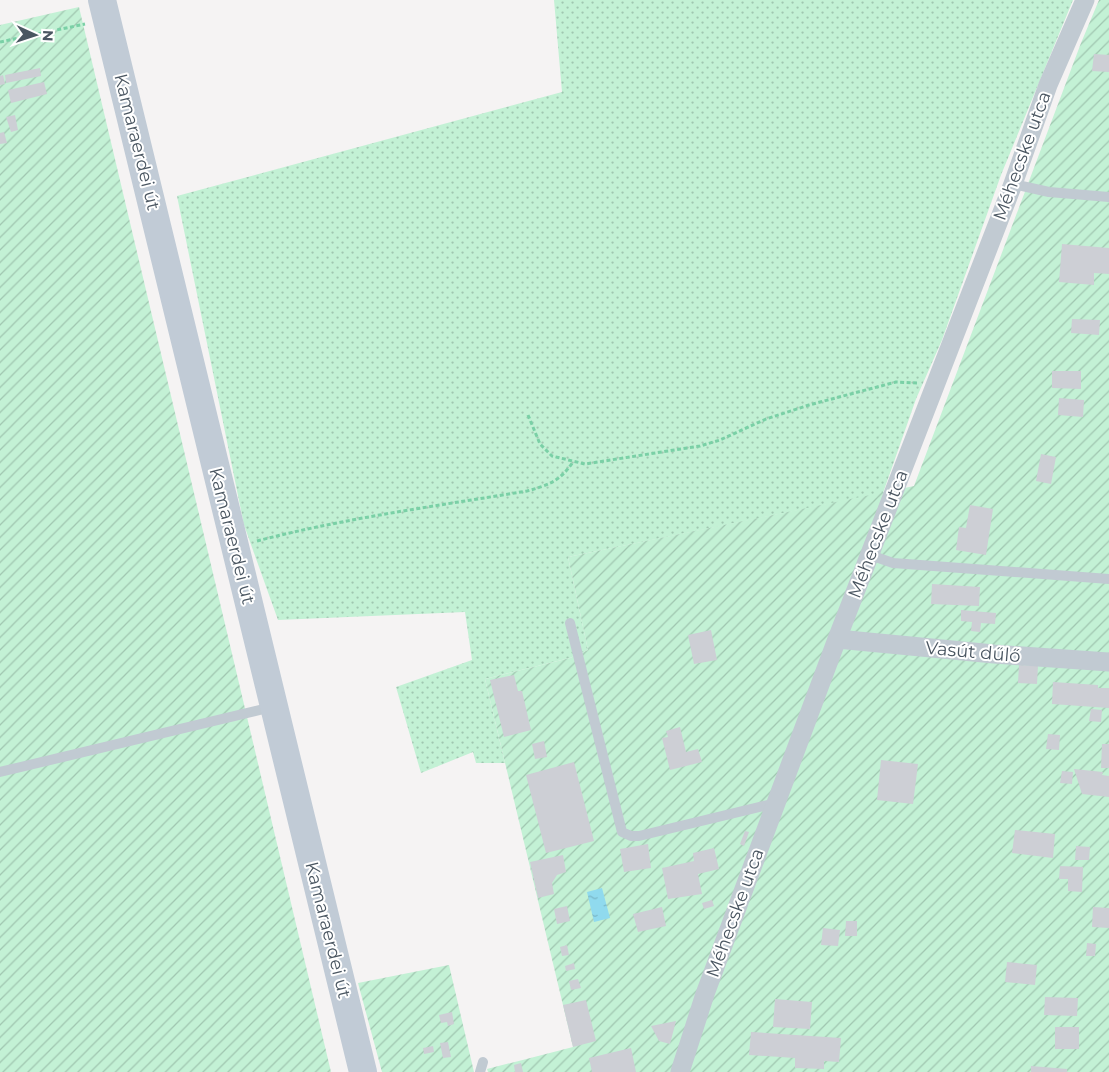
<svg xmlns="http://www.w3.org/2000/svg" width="1109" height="1072" font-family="Montserrat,sans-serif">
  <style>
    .grass { fill: url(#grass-dots) }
    .garden { fill: url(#garden-furrows) }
    .water { fill: url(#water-ripples) }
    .building { fill: #cdcfd5 }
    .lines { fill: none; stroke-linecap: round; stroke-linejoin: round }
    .path { stroke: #7ad0a6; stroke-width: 3; stroke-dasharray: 4 2.5; stroke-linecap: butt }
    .lane { stroke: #c1cad2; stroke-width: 10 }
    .street { stroke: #c1cad2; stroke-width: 19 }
    .secondary { stroke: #c1cbd6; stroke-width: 28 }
    .labels { text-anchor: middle; stroke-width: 4; stroke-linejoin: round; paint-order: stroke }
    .street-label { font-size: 18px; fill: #4a5661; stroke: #fff }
  </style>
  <defs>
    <pattern id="grass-dots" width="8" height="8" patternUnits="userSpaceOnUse" patternTransform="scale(1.25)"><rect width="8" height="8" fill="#c3f1d5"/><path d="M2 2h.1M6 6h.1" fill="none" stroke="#a0c6b0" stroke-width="1.8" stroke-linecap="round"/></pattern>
    <pattern id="garden-furrows" width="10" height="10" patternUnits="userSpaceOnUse" patternTransform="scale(1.25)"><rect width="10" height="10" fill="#c3f1d5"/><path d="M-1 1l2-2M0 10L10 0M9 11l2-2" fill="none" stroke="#a0c6b0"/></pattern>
    <pattern id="water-ripples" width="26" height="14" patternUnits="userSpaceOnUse" patternTransform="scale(1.25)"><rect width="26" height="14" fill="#90daee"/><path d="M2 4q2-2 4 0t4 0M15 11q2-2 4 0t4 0" fill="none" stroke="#78b4c4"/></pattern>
  </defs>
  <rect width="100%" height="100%" fill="#f5f3f3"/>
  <path class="grass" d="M554,0H1073L1001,175L942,340L916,399L883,493L568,557L588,650L570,658L485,679L505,763H476L473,752L421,773L396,687L472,660L465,612L278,620L244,525L177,196L562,92Z"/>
  <path class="garden" d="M1099,0H1109V1072H488L487,1069L573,1047L485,679L570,658L588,650L568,557L914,486L1081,43Z
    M79,7L331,1072H0V25Z
    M449,965L474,1072H382L358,983Z"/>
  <path class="water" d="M602,888L610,918L594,922L587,892Z"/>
  <path class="building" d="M1094,54L1109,55V72L1092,71Z
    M40,68L41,76L6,83L5,75Z
    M3,75L5,84L0,85V76Z
    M44,82L47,94L11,103L8,90Z
    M15,115L18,130L11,132L6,117Z
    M4,132L7,143L0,144V133Z
    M1062,244L1109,248V274L1094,273V285L1059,282Z
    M1072,319L1100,320L1099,335L1071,333Z
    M1052,371H1081V389L1052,388Z
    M1059,398L1084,400L1083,417L1058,415Z
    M1041,454L1056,457L1051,484L1036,481Z
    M970,505L993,509L986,555L956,550L959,527L966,528Z
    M932,584L980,587L979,606L931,604Z
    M961,610L996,613L995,624L981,623L980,632L971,631L972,622L961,621Z
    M711,630L717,660L694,664L688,635Z
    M1019,665L1038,666L1037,684L1018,683Z
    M514,675L518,691H522L531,730L504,737L490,680Z
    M1053,682L1098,685V688H1109V708L1052,704Z
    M1091,709L1102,710L1101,722L1089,721Z
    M680,727L686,752L698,749L702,762L670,770L662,738L668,737L666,731Z
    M1048,734L1060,735L1059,750L1046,749Z
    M544,741L547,757L535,759L532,744Z
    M1102,744H1109V768H1101Z
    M881,760L918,764L913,804L877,800Z
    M574,762L594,841L546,853L526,775Z
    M1074,769L1103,772L1102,775L1109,776V797L1082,794Z
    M1062,771L1073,772L1072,784L1060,783Z
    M1015,830L1055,834L1053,858L1012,853Z
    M745,831L749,832L744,846L740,844Z
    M648,844L651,868L624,872L620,849Z
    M1076,846L1090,847L1089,860H1075Z
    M714,848L719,869L698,874L702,894L668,899L662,868L694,861L693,853Z
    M563,855L566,872L557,875L552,883L554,894L538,898L530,862Z
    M1060,866L1083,867L1082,892L1068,891V879H1059Z
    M712,900L714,906L704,909L702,903Z
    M567,906L570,921L557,924L554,909Z
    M662,907L666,926L638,932L633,914Z
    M1093,907L1109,908V928L1092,927Z
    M846,921H857V936H845Z
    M823,928L840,930L838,946L821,945Z
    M1087,943L1096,944L1095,956H1086Z
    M567,945L569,955L562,956L560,947Z
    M1007,962L1037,965L1035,985L1005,982Z
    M574,963L575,969L566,971L565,966Z
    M578,979L581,988L571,990L569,981Z
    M1045,997L1078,998L1077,1016L1044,1015Z
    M775,999L812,1002L810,1029L773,1027Z
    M586,1000L596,1041L573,1047L563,1005Z
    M452,1012L454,1024L448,1026L447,1022L441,1023L439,1015Z
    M676,1021L670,1044L659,1041L651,1026Z
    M1055,1027H1079V1049H1055Z
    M751,1032L841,1038L839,1062L824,1061V1069L795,1068V1058L749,1055Z
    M448,1042L451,1057L443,1058L440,1043Z
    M433,1046L434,1052L424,1054L423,1048Z
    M631,1048L636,1072H592L589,1058Z
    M521,1063L523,1072H515L514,1065Z
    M1031,1066L1067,1069V1072H1031Z"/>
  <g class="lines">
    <path class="path" d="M0,42L85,24
      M528,415L540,444L552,456L585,464L700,446L720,440L766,419L809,405L896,382L917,383
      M257,541C345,518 437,506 527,491C549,485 560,481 573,462"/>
    <path class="lane" d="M1013,184L1049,192L1109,197
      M870,555L893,563L1109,579
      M570,623L622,832L631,836H639L776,803
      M0,772L272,707
      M480,1072L483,1062"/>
    <path class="street" d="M837,639L994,654L1109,662
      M680,1072L705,994L837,639L1013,184L1048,85L1085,0"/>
    <path class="secondary" d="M102,0L363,1072"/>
  </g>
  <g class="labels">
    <g class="street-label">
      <text transform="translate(137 142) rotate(76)" y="6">Kamaraerdei út</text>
      <text transform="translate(1022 156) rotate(-70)" y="6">Méhecske utca</text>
      <text transform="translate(878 534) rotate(-69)" y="6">Méhecske utca</text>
      <text transform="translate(232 536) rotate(76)" y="6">Kamaraerdei út</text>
      <text transform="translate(973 652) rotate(5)" y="6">Vasút dűlő</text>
      <text transform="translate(735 913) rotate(-70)" y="6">Méhecske utca</text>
      <text transform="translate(328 930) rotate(76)" y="6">Kamaraerdei út</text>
    </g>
  </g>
  <g transform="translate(35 35) rotate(93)" stroke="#ffffff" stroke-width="4" paint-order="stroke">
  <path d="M0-4L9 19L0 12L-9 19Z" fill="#4a5661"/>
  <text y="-8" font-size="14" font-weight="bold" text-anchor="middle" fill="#4a5661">N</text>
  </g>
</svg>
